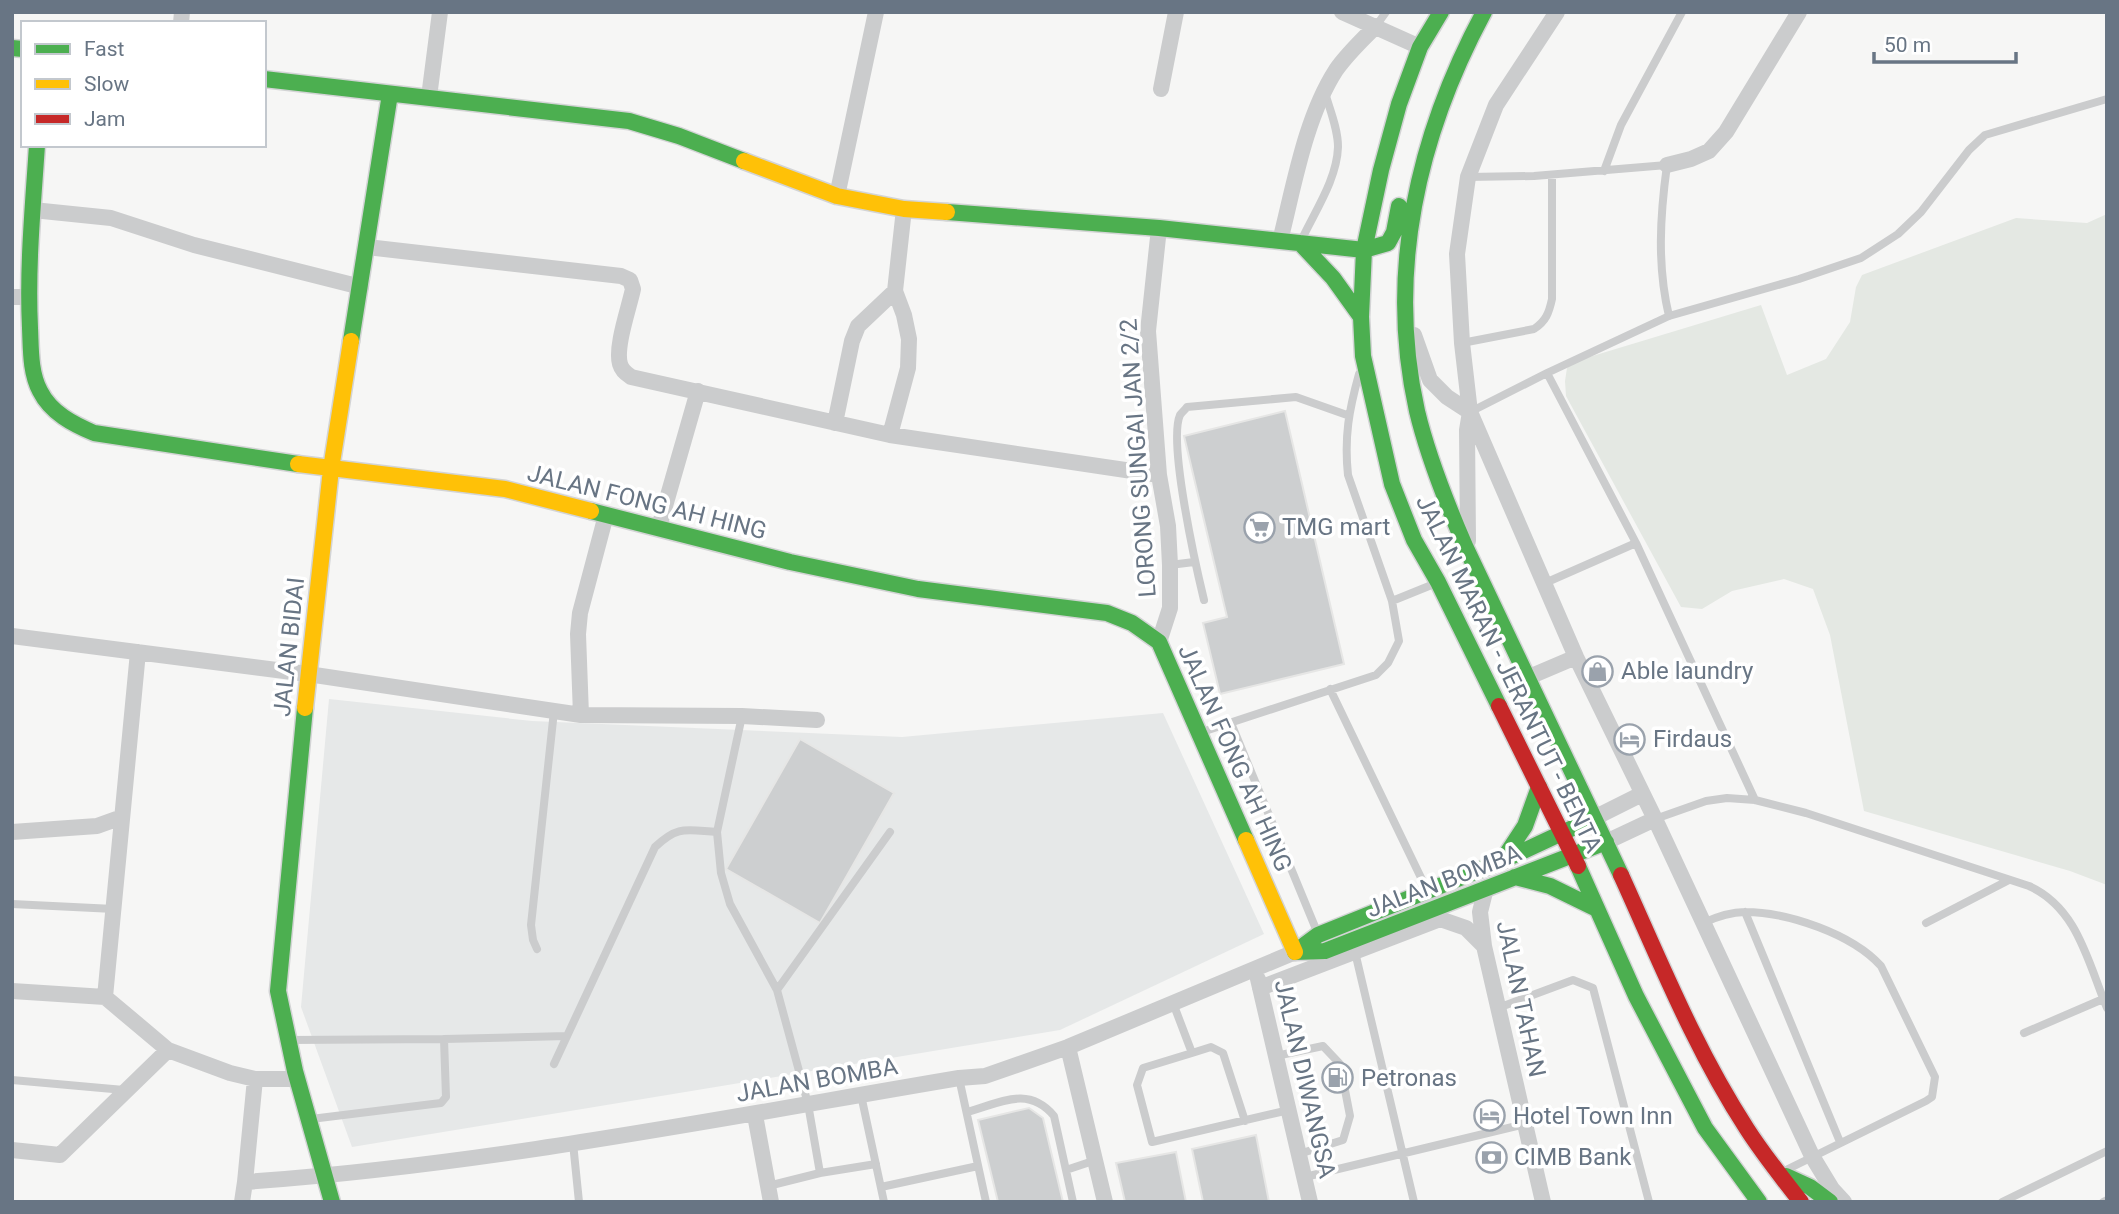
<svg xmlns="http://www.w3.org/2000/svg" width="2119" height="1214" font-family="Roboto,sans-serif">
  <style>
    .built { fill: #e6e8e8 }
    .green { fill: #e4e8e3 }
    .building { fill: #cdcfd0; stroke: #e6e6e5; stroke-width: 2 }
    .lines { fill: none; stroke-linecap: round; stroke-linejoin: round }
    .fast-casing { stroke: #d3d4d5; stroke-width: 19 }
    .slow-casing { stroke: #d3d4d5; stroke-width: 19 }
    .jam-casing { stroke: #d3d4d5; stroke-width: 19 }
    .lane { stroke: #cbcccd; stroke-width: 8 }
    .street { stroke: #cbcccd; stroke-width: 16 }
    .fast { stroke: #4caf50; stroke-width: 16 }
    .slow { stroke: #ffc107; stroke-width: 16 }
    .jam { stroke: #c62828; stroke-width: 16 }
    .labels { text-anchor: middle; stroke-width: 7; stroke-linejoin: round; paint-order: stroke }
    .street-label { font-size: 24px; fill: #687584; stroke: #fff }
    .poi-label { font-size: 24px; fill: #687584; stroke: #fff; text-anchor: start }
  </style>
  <rect width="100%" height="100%" fill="#f6f6f5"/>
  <path class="built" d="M329,699L532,721L902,737L1163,713L1264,934L1060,1030L352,1147L301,1007Z"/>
  <path class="green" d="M2107,214V885L2070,871L1864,811L1830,635L1813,589L1784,579L1732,591L1702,609L1681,607L1566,396L1565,381L1567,368L1576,361L1761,305L1787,375L1826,359L1850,322L1856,287L1862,275L2016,218L2087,223Z"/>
  <path class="building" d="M1285,411L1344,664L1220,694L1203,623L1227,617L1184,436Z
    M800,739L894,793L820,923L726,869Z
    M1029,1108L1043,1118L1063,1202H998L978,1120Z
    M1256,1135L1269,1202H1203L1192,1149Z
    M1176,1152L1186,1202H1125L1116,1163Z"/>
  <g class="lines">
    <defs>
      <path id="fast" d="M1441,12L1420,47L1399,104L1381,170L1364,250L1361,317L1363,356L1392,484L1414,540L1438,582L1499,706
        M1484,12C1418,135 1386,272 1417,411C1428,457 1446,502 1465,546L1621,875
        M12,48L23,49
        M264,79L629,121L679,136L744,161
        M37,145C33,206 27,267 30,328C31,349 30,372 40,391C51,413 73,424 94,433L298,464
        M947,212L1159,228L1364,250
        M1300,243L1333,278L1361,317
        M1364,250L1388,243L1394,232L1399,206
        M351,341L390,94
        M591,511L790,562L918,589L1107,613L1132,623L1159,642L1246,840
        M305,708L278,991L295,1071L332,1202
        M1502,861L1525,826L1539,787
        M1578,866L1636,996L1705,1128L1759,1202
        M1515,877L1550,886L1597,909
        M1295,952L1325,951L1606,842
        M1295,952L1318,935L1502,861L1594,818
        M1786,1176L1810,1187L1830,1202"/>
      <path id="slow" d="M744,161L837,196L904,209L947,212
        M298,464L505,489L591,511
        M305,708L331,469L351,341
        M1246,840L1295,952"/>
      <path id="jam" d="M1499,706L1578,866
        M1621,875C1660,961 1695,1049 1747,1129C1763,1154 1782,1178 1801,1202"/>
    </defs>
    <use href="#fast" class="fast-casing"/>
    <use href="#slow" class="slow-casing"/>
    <use href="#jam" class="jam-casing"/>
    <path class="lane" d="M1376,26L1386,12
      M1604,171L1621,125L1682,12
      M1468,177L1534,176L1667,165C1660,216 1657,266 1669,316
      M1302,239C1315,211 1337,179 1338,147C1338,129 1330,110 1325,93
      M1462,343L1534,329C1546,321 1549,313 1552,299V175
      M1547,373L1636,543L1755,800
      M1470,412L1547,373L1669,316L1799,279L1861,258L1898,234L1921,212L1969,150L1985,135L2107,99
      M1170,565L1194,562
      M1545,583L1636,543
      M1204,600C1196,567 1168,442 1180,415C1182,412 1185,410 1187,407L1296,397L1347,415
      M1392,601L1434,584
      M1330,689L1426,888
      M1231,723L1318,934
      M1199,733L1376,675L1388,663L1399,641L1392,601L1348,475C1344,437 1349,410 1359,374
      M1655,819L1706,801L1727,798L1755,800L1806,813L2029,886C2078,908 2088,963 2107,1008
      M717,832L721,873L730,904L777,990L808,1104L820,1173L876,1164
      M12,904L114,909
      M1745,912L1840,1142
      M1703,923C1716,917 1730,912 1745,912C1788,912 1852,934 1881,966L1935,1077L1932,1097L1926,1101L1786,1170
      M1926,923L2009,880
      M537,949L533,940L531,925L554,711
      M1355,952L1414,1202
      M777,990L890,832
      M1173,1003L1192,1053L1211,1047L1223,1053L1245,1121
      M1498,1008L1573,980L1593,988L1649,1202
      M2024,1033L2103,999
      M444,1039L567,1036
      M289,1040L444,1039L446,1097L441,1103L311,1119
      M1192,1053L1143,1068L1137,1085L1152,1142L1289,1110
      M1276,1056L1323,1046L1340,1064L1350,1116L1343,1140L1299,1154
      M554,1064L655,847C678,825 686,830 717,832L742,716
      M959,1078L986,1202
      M12,1080L124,1090
      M861,1095L884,1202
      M967,1112C1000,1103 1028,1085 1054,1116L1073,1202
      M573,1143L579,1202
      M1066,1170L1096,1160
      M1305,1177L1525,1124
      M768,1186L820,1173
      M881,1187L978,1166
      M2002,1202L2107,1151
      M2103,1202L2107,1200"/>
    <path class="street" d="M1342,12L1420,47
      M181,23L182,12
      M1161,89L1176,12
      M429,97L440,12
      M1667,165L1691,159L1709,151L1726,132L1799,12
      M837,196L876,12
      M33,210L111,218L194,245L361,287
      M1280,241C1294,186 1305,118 1336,70C1347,54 1362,40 1376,26
      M367,247L621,276L630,280L633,289C629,308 615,347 620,364C622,371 626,373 631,377L890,435L1159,475
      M12,297H28
      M1414,335L1430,380L1447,397L1470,412L1576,657L1655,819L1812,1156L1832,1189L1844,1202
      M835,423L852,341L858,326L895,291
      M890,435L908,368L909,339L904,315L895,291L904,209
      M659,527L698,391
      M1468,541L1467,430L1470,412L1462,343L1457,254L1468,177L1496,105L1557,12
      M12,636L308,674L581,715L742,716L817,720
      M1159,642L1170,608V565L1168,526L1159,475L1148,331L1159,228
      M1529,677L1576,657
      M581,715L578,634L580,613L606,515
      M1594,818L1642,794
      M12,832L97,826L122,817
      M1606,842L1655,819
      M1486,888L1480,912L1484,946L1543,1202
      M1258,979L1310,1202
      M1260,988L1440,919L1466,928L1484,946
      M12,991L105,997L168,1050
      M105,997L138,652
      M1068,1047L1105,1202
      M255,1079L245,1182C485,1165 722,1118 959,1078L985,1076L1068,1047L1295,952
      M755,1115L771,1202
      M12,1150L60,1155L168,1050L230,1073L255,1079H296
      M242,1202L245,1182"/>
    <use href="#fast" class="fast"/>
    <use href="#slow" class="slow"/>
    <use href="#jam" class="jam"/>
  </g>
  <defs>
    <symbol id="supermarket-ring" viewBox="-11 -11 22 22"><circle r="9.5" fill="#fff" stroke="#9aa2ac" stroke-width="1.5"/><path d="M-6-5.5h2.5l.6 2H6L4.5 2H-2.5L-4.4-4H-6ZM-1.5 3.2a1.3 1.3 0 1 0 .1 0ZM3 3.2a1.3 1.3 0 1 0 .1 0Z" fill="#9aa2ac"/></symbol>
    <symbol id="shop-ring" viewBox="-11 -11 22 22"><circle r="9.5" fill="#fff" stroke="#9aa2ac" stroke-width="1.5"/><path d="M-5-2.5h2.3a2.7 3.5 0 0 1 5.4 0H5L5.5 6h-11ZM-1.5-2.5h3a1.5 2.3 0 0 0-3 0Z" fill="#9aa2ac"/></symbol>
    <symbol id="hotel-ring" viewBox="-11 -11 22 22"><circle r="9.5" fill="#fff" stroke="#9aa2ac" stroke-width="1.5"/><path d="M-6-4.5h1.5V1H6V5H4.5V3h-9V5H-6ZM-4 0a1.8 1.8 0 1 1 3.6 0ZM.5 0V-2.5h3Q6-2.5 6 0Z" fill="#9aa2ac"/></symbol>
    <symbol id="fuel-ring" viewBox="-11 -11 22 22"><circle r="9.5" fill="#fff" stroke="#9aa2ac" stroke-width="1.5"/><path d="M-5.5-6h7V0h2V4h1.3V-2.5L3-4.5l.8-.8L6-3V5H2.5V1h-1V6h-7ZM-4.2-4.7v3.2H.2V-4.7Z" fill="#9aa2ac"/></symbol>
    <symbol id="bank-ring" viewBox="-11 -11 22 22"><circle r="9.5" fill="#fff" stroke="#9aa2ac" stroke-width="1.5"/><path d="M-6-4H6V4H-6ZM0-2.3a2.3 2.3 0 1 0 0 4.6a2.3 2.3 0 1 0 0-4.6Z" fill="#9aa2ac"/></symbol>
  </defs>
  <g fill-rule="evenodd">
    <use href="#supermarket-ring" x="1242" y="510" width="35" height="35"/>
    <use href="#shop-ring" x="1580" y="654" width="35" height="35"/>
    <use href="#hotel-ring" x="1612" y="722" width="35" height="35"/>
    <use href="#fuel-ring" x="1320" y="1060" width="35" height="35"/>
    <use href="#hotel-ring" x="1472" y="1098" width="35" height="35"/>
    <use href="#bank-ring" x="1474" y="1140" width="35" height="35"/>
  </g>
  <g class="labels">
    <g class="street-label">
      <text transform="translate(1138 458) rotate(-94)" y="8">LORONG SUNGAI JAN 2/2</text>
      <text transform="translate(647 502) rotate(14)" y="8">JALAN FONG AH HING</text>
      <text transform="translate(289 647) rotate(-84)" y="8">JALAN BIDAI</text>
      <text transform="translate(1509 674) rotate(64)" y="8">JALAN MARAN - JERANTUT - BENTA</text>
      <text transform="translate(1235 758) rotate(66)" y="8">JALAN FONG AH HING</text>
      <text transform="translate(1444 881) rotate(-21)" y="8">JALAN BOMBA</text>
      <text transform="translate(1521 999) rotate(78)" y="8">JALAN TAHAN</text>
      <text transform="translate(1305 1079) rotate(77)" y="8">JALAN DIWANGSA</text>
      <text transform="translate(817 1080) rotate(-10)" y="8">JALAN BOMBA</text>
    </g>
    <g class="poi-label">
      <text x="1282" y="535">TMG mart</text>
      <text x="1621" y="679">Able laundry</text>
      <text x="1653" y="747">Firdaus</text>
      <text x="1361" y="1086">Petronas</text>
      <text x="1513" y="1124">Hotel Town Inn</text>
      <text x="1514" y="1165">CIMB Bank</text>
    </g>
  </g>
  <rect width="2119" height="1214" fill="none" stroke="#687584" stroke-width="28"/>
  <rect x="21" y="21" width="245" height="126" fill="#ffffff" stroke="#c3c8ce" stroke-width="2"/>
  <rect x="35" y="44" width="35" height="10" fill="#4caf50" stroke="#c3c8ce" stroke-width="2"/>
  <text x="84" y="56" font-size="21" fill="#687584">Fast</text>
  <rect x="35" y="79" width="35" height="10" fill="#ffc107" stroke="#c3c8ce" stroke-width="2"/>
  <text x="84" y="91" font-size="21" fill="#687584">Slow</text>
  <rect x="35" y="114" width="35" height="10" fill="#c62828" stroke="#c3c8ce" stroke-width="2"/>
  <text x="84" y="126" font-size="21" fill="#687584">Jam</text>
  <path d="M1874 52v10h142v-10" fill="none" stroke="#687584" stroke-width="3.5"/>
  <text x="1884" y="52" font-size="21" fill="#687584" stroke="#ffffff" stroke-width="5" paint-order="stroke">50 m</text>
</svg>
